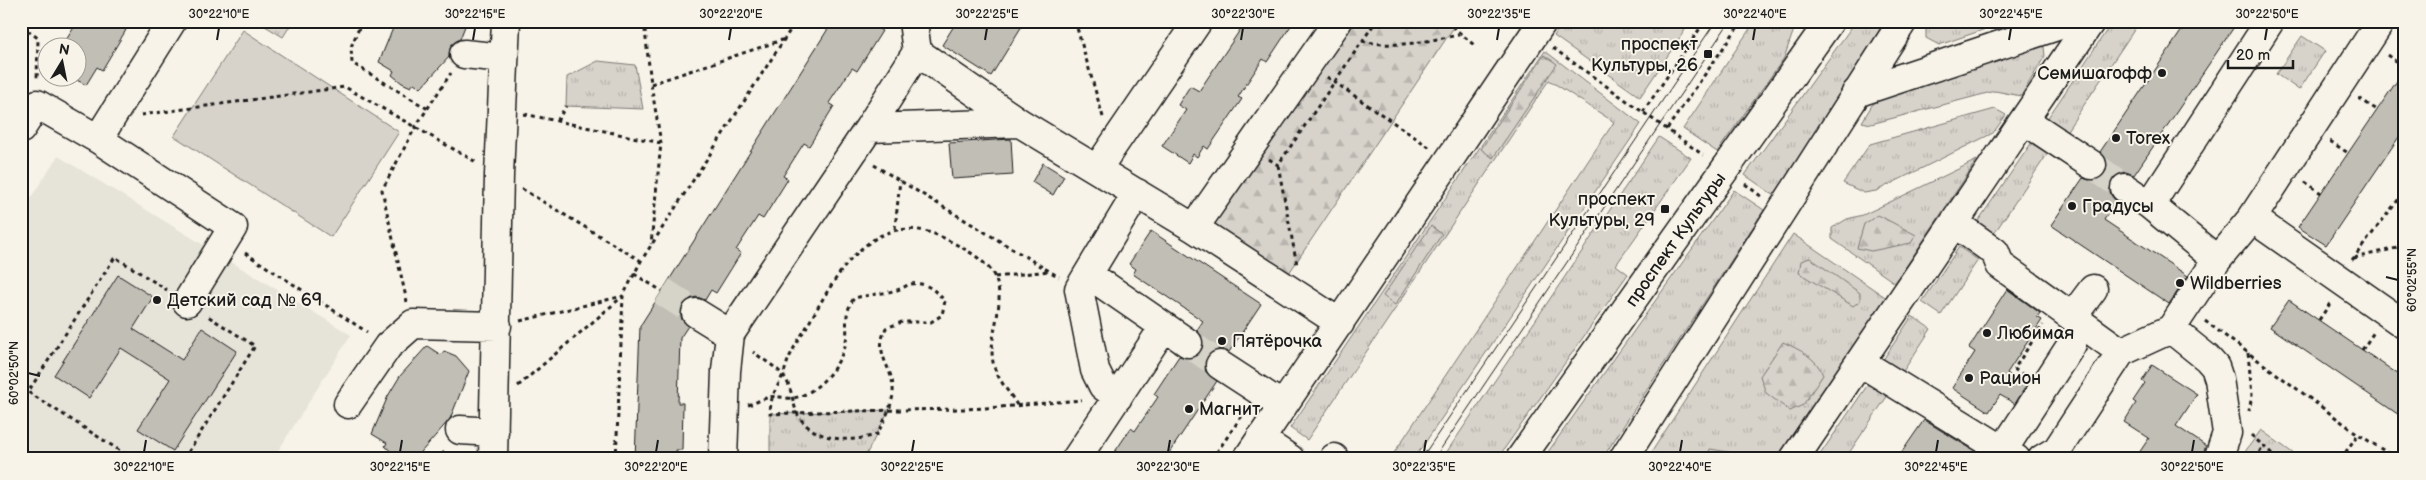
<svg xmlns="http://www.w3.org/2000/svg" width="2426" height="480" font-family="'Balsamiq Sans',sans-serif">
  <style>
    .built { fill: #e6e3d9 }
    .grass { fill: url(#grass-tufts); stroke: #7a7874 }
    .forest { fill: url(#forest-firs); stroke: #7a7874 }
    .pitch { fill: #d7d3cb; stroke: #7a7874 }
    .building { fill: #c0beb5; stroke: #1c1c1c }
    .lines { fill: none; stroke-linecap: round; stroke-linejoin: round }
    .minor-tunnel { stroke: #d6d3c9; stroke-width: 28; stroke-dasharray: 28 14; stroke-linecap: butt }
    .minor-casing { stroke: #1c1c1c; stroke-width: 31 }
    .major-casing { stroke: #1c1c1c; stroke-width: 31 }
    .path { stroke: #1c1c1c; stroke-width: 3; stroke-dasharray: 4 4; stroke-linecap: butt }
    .minor { stroke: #f7f3e8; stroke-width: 28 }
    .major { stroke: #f7f3e8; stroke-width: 28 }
    .tram { stroke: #1c1c1c; stroke-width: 1 }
    .ticks { fill: none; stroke: #1c1c1c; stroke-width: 2 }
    .poi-dot { fill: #1c1c1c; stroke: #f7f3e8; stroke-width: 2 }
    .labels { text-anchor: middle; stroke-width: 4; stroke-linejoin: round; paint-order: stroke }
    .poi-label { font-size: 18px; fill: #1c1c1c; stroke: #f7f3e8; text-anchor: start }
    .street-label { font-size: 18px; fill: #1c1c1c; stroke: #f7f3e8 }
    .neatline { fill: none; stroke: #1c1c1c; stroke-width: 2 }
    .ticks-label { font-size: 12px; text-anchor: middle; fill: #1c1c1c }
  </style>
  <defs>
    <pattern id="grass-tufts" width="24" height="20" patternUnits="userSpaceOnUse" patternTransform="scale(1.25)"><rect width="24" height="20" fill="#d7d3cb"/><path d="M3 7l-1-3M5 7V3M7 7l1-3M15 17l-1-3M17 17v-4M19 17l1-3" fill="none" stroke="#b8b5ae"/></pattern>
    <pattern id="forest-firs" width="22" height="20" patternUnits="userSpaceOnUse" patternTransform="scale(1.25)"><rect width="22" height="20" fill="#d7d3cb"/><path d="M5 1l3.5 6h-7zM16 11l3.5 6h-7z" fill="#b8b5ae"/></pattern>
  </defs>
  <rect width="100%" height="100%" fill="#f7f3e8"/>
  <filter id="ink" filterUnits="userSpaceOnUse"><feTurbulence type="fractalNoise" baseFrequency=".02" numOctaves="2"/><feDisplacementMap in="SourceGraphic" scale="10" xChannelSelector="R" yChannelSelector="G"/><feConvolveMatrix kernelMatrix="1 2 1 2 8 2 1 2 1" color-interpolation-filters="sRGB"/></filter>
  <g filter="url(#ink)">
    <path class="built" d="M58,156L351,335L273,459H21V213Z"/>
    <path class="grass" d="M257,21H293L283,37Z
      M1564,21H1691L1640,97L1554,36Z
      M1755,21H1797L1784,58L1717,152L1683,129Z
      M1856,21H1885L1775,196L1745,175Z
      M1929,21H2009L1939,45L1926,38V26Z
      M2113,21H2140L2062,138L2043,125Z
      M2302,36L2325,51L2299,90L2276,74Z
      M2032,43L2044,47L2045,56L2021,96L1995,91L1871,124L1862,122L1872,105L1886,95Z
      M1545,51L1641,124L1414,459H1390L1614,122L1549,80L1307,440L1290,428Z
      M598,61L635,65L643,109L566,106L567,77Z
      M1995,109L2006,115L1993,133L1876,191L1864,193L1843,183L1870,144Z
      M1659,137L1691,158L1616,265L1628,274L1497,459H1442Z
      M2032,142L2048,153L1991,238L1974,227Z
      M1977,160L1895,283L1832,239V228L1847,219L1863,215Z
      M1734,190L1764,210L1602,459H1543Z
      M1793,234L1888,299L1780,459H1647Z
      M1959,247L1978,260L1941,315L1922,302Z
      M1912,316L1931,329L1900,376L1881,363Z
      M1871,380L1890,392L1845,459H1817Z
      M889,410L864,459H770V414Z
      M2261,430L2301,459H2252L2244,453Z"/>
    <path class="forest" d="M1351,21H1458L1287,276L1209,225Z
      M1544,55L1557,64L1493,158L1481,149Z
      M1878,215L1916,235L1911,243L1871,251L1857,248L1864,224Z
      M1431,226L1442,234L1395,305L1383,296Z
      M1810,258L1860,293V301L1853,306L1799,273L1801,261Z
      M1783,342C1800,350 1816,357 1823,375L1803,405L1790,411L1766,393L1760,376Z
      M1710,449L1740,454L1739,459H1707Z"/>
    <path class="pitch" d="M243,30L399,132L331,237L174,136Z"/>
    <path class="building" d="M78,21H125L121,27L126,30L102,70L97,67L86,85L73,78H78V48H61Z
      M396,21H467L460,39L451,45L449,57L421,88L414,83L411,87L402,83L392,75L394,71L379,62Z
      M833,21H881L877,28L882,31L857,71L852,68L829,103L834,106L809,146L804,143L783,176L788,179L763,219L758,216L736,250L741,253L716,293L711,290L705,300L697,297L689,299L682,305L680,312L682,320L688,326L680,338L678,403H683L682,450H676V459H635L640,326Z
      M957,21H1025L991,76L942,45Z
      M1246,21H1294L1267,62L1263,59L1247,83L1238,97L1242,99L1208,149L1204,146L1197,157L1193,154L1188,163L1162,146L1186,110L1178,105L1190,86L1199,91Z
      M2188,21H2238L2134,175L2126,172L2119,174L2112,179L2109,187L2111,195L2116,201L2104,220L2188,276L2169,304L2051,225L2083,178L2092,181L2099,179L2105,174L2108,165L2106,158L2100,152Z
      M2405,69V128L2326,245L2298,227Z
      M1011,139L1013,175L952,179L949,143Z
      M1043,163L1064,176L1053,195L1032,182Z
      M1151,231L1261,304L1229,352L1221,349L1213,351L1207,357L1204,364L1206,372L1217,381L1165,459H1110L1131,428L1135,431L1158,397L1154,394L1179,356L1186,358L1194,357L1201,352L1203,345L1202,337L1197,330L1203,321L1133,274L1136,269L1129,264Z
      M118,275L153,297L133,329L182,360L202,328L237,351L173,451L138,429L170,379L121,348L89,398L54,375Z
      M2007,289L2040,313L2037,317L2042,320L2007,373L2026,386L2015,404L2000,395L1989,412L1952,388L1975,352L1969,348Z
      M2289,300L2405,379V419L2270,327Z
      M427,346L441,355L444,351L456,356L469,371L450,419L415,459H407L395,455L385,446L387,443L372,434L388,396L400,376Z
      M2152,365L2197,394L2176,426L2206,446L2200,459H2135L2149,438L2124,422L2136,403L2133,401L2145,383L2142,381Z
      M1924,420L1986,458L1987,459H1897Z"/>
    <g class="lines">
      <path class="minor-tunnel" d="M2092,165L2125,188
        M662,291L696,313
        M1188,343L1220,365"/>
      <defs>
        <path id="minor" d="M913,21L917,52
          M464,54L504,58
          M2024,120L2092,165
          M869,128L917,52L1020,123
          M21,129L37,104L98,139L172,21
          M98,139L233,227L187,302
          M1097,169L1198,21
          M2125,188L2150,205L2217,260
          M2150,205L2270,21
          M2252,218L2381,21
          M1954,223L1995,252L2000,265L2121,352
          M1194,228L1338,21
          M1088,274L1188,343
          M696,313L730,334
          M2072,317L2093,289
          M2171,329L2207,358L2215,367L2219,379L2227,433L2218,459
          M1860,362L2003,450
          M1220,365L1283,406
          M1118,397L1103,386L1095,370L1079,289L1137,193
          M348,404L388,346L413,324L497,326
          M460,430L494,432
          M1260,439L1290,459
          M493,459L499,175L506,21
          M723,459L726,371L730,334L869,128L1020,123L1194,228L1340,323
          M1076,459L1164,327
          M1247,459L1543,21
          M1334,459V458
          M1794,459L2091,21
          M2016,459L2003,450L2072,344
          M2042,459L2057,450L2121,352L2171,329L2217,260L2252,218L2405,325"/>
        <g id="major">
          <path d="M1856,93L2072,21"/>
          <path id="s1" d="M1520,459L1830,21"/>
          <path d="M1623,459L1903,21"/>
        </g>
      </defs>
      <use href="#minor" class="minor-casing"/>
      <use href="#major" class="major-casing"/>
      <path class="path" d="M362,21L351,47L352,63L428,109
        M644,21L651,84L661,143L651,244
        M1075,21L1103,117
        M1446,21L1474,45
        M21,26L38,38L37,81
        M1362,41C1398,49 1425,41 1459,35
        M1553,48L1703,155
        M2387,55L2405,68
        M1327,77L1429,147
        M651,84L785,39
        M2359,98L2377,110
        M1643,112L1705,21
        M524,114L661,143
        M141,115L345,87L476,162
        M557,121L566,106
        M1667,129L1742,21
        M2330,141L2348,153
        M1269,159L1278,165L1376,21
        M874,165L1059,277
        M1278,165L1297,265
        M2305,182L2321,193
        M1745,184L1762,197
        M522,189L641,261
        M895,229L900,180
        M245,253L367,332
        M2354,258L2405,246
        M2352,260L2405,191
        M634,274L662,291
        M995,277L1049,271
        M407,302L382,190L416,126L451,73
        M2319,320L2331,302
        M520,321L623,296
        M2205,321L2358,434L2397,459
        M2362,350L2374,332
        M2248,353L2252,395L2249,411
        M2024,375L2014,369L2043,325
        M518,386L623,296
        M748,405C755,403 762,399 769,397C777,395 785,399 792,398C815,396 839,367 845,346C850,328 841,318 854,298C867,295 880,294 893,291C900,290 905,286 911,284C925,281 936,291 945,301L942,315L931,322H902L886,328C872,356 895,367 893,393C892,407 884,421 877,434C852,444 813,441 798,415C792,403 792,386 783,375C775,366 762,359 753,352
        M1017,405C1010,393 995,376 993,362C987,330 1013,296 988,267C976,254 959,246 944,238C872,204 836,276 806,328C801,336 795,345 791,354C787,361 786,368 783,375C775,393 771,393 770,414C834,411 897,410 961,409C1001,408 1042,403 1082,400
        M2251,435L2278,459
        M133,459L28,392L115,257L167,290
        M184,459L255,346L206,315
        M435,459L441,456L446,450
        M616,459L623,296L641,261L796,21
        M1212,459L1246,410
        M2255,459L2263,446
        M2341,459L2358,434"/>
      <use href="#minor" class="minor"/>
      <use href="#major" class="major"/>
      <path class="tram" d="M1421,459L1716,21
        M1434,459L1730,21"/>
    </g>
  </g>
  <path class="ticks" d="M217,40L219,28M473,40L475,28M729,40L731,28M985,40L987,28M1241,40L1243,28M1497,40L1499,28M1753,40L1755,28M2009,40L2011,28M2265,40L2267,28M2386,277L2398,280M28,373L40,376M144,452L146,440M400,452L402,440M656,452L658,440M912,452L914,440M1168,452L1170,440M1424,452L1426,440M1680,452L1682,440M1936,452L1938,440M2192,452L2194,440"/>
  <g class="poi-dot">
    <rect x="1703" y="49" width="10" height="10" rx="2.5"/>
    <circle cx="2162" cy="73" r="5"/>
    <circle cx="2116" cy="138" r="5"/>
    <circle cx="2072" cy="206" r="5"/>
    <rect x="1660" y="204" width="10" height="10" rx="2.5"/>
    <circle cx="2180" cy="283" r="5"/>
    <circle cx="157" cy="300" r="5"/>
    <circle cx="1987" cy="333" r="5"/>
    <circle cx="1222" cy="341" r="5"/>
    <circle cx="1969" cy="378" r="5"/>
    <circle cx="1189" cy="409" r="5"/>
  </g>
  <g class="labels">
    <g class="poi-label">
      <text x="1698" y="50" text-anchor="end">проспект<tspan x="1698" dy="21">Культуры, 26</tspan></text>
      <text x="2152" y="79" text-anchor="end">Семишагофф</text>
      <text x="2126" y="144">Torex</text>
      <text x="1655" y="205" text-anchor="end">проспект<tspan x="1655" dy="21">Культуры, 29</tspan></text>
      <text x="2082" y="212">Градусы</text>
      <text x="2190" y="289">Wildberries</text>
      <text x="167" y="306">Детский сад № 69</text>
      <text x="1997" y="339">Любимая</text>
      <text x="1232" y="347">Пятёрочка</text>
      <text x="1979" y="384">Рацион</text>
      <text x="1199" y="415">Магнит</text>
    </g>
    <g class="street-label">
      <text dy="6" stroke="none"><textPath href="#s1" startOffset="269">проспект Культуры</textPath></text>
    </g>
  </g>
  <rect width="2426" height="480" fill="none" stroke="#f7f3e8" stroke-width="55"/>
  <g transform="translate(62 62) rotate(10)"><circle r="24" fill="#f7f3e8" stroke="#9f9d96"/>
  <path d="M0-4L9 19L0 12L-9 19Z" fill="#1c1c1c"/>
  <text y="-8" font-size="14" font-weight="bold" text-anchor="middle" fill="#1c1c1c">N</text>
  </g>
  <path d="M2228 60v8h65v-8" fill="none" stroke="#1c1c1c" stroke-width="2.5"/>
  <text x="2236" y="60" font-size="15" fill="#1c1c1c" stroke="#f7f3e8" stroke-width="4" paint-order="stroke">20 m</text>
  <rect x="28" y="28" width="2370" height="424" class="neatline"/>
  <g class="ticks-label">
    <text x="219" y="18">30°22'10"E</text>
    <text x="475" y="18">30°22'15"E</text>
    <text x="731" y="18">30°22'20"E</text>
    <text x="987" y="18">30°22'25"E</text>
    <text x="1243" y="18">30°22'30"E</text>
    <text x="1499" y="18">30°22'35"E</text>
    <text x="1755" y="18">30°22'40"E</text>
    <text x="2011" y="18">30°22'45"E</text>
    <text x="2267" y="18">30°22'50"E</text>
    <text transform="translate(2412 280) rotate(-90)" y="4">60°02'55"N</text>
    <text transform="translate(14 373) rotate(-90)" y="4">60°02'50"N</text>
    <text x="144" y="471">30°22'10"E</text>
    <text x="400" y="471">30°22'15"E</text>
    <text x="656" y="471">30°22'20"E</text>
    <text x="912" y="471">30°22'25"E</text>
    <text x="1168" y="471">30°22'30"E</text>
    <text x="1424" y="471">30°22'35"E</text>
    <text x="1680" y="471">30°22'40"E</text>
    <text x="1936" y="471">30°22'45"E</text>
    <text x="2192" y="471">30°22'50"E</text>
  </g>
</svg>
